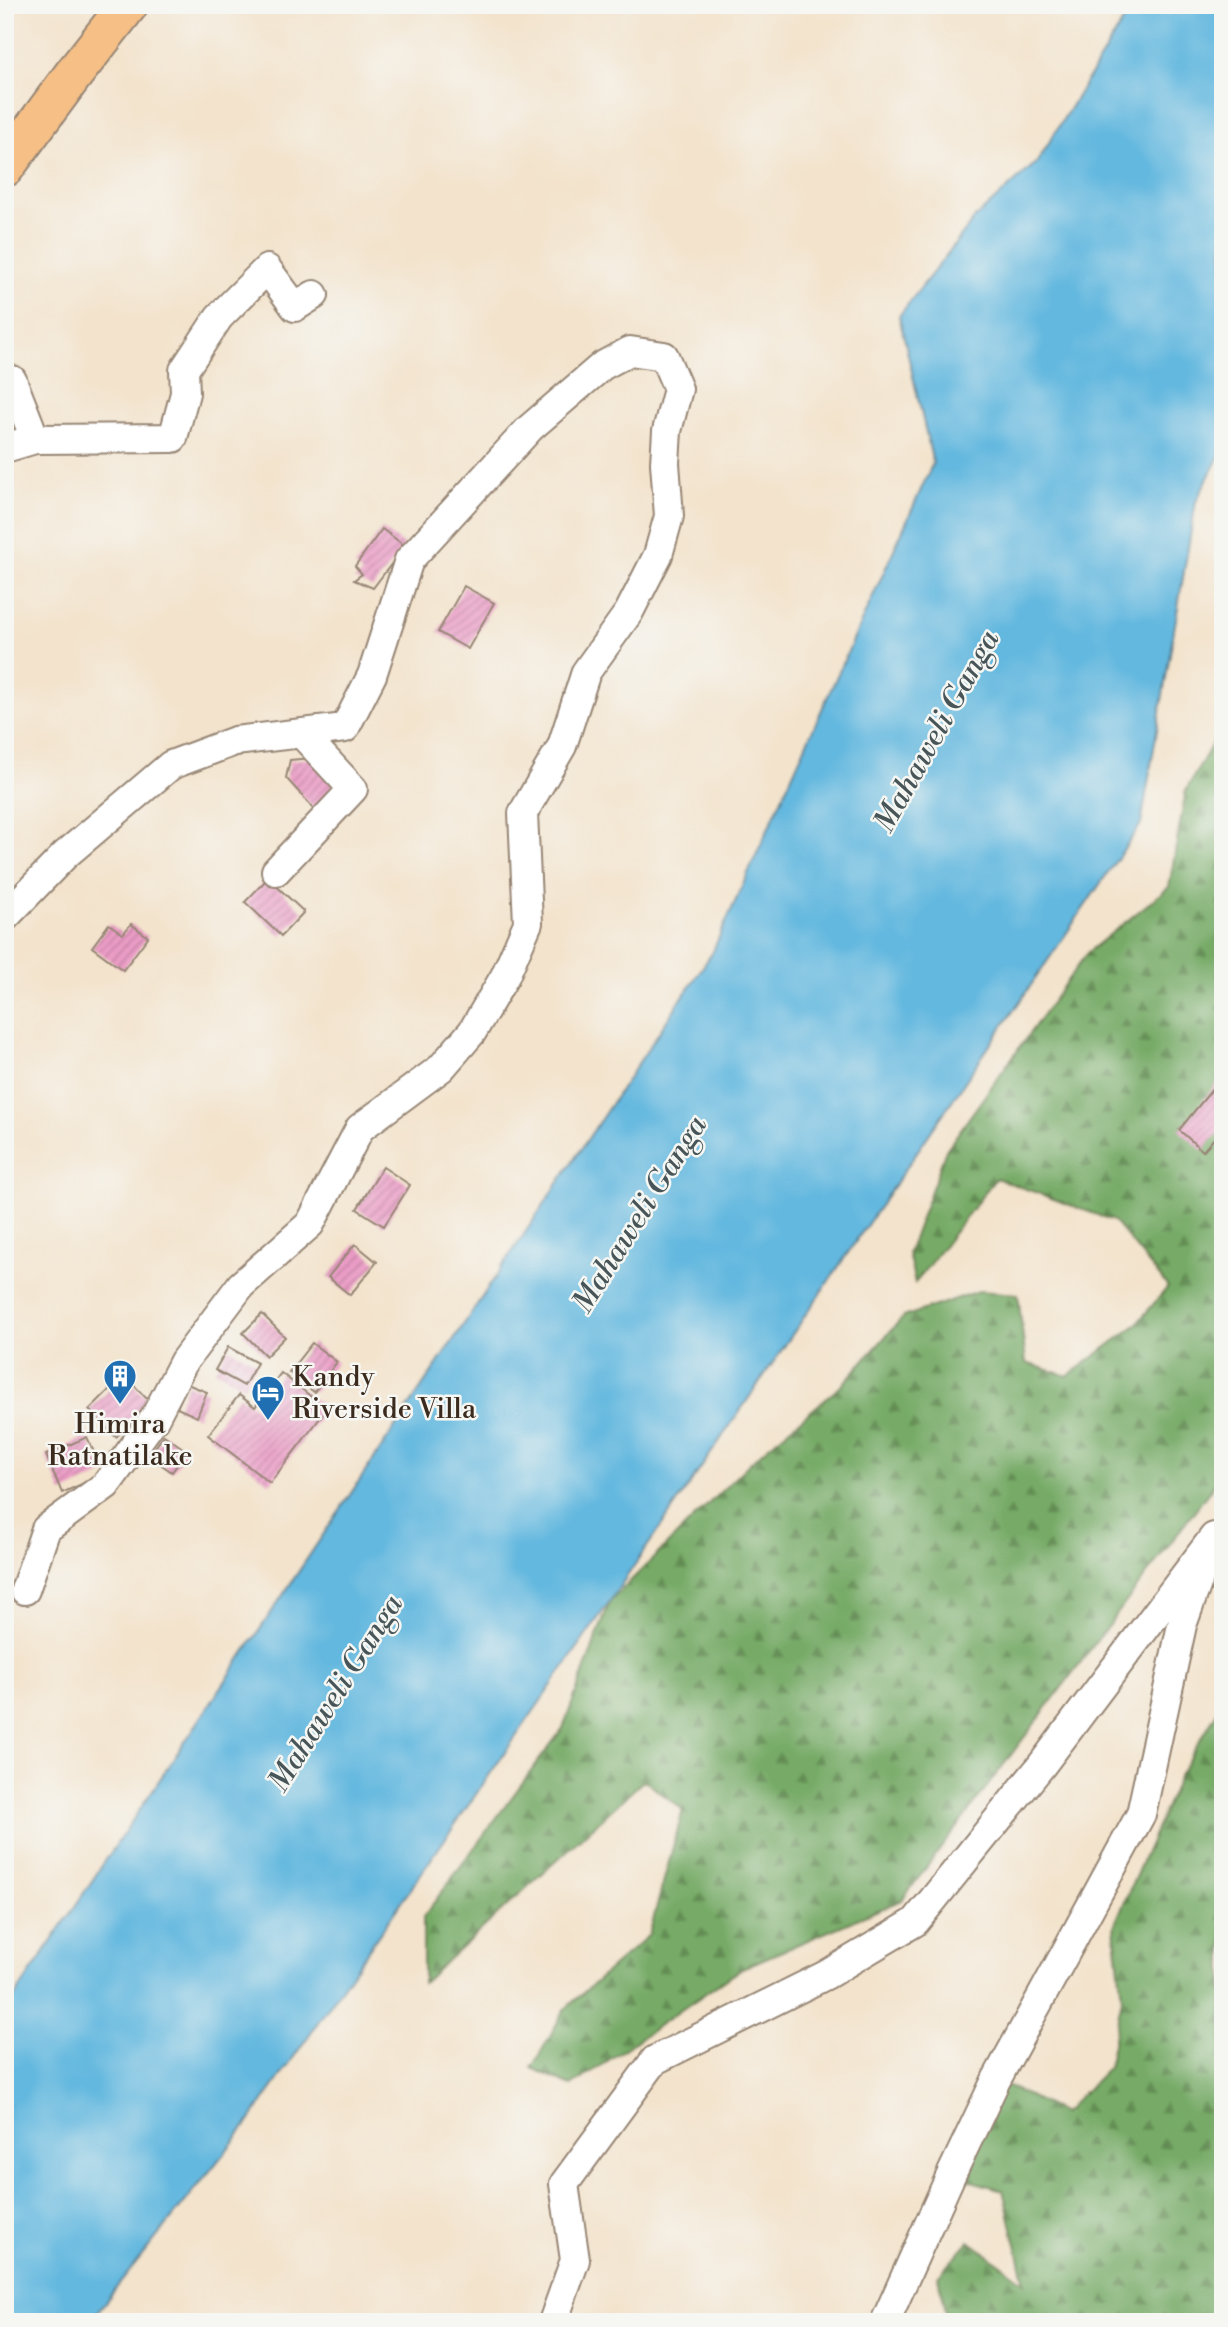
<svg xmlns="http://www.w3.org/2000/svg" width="1228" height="2327" font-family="'Libre Bodoni',serif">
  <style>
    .forest { fill: url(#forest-firs); stroke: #586a42; stroke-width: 2 }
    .water { fill: #63b8df; stroke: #4f717e; stroke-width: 2 }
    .building { fill: url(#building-hatch) }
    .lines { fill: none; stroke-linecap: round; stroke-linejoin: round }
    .minor-casing { stroke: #978675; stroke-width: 32 }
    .highway-casing { stroke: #978675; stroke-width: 42 }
    .minor { stroke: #fff; stroke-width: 28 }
    .highway { stroke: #f5bf86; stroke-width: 38 }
    .labels { text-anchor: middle; stroke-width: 5; stroke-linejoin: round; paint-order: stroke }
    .poi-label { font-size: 28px; fill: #3b2a1e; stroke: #f6f6f2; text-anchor: start }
    .water-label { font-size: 30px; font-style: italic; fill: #475558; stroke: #f6f6f2 }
  </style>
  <defs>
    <pattern id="forest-firs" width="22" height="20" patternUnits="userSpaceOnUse" patternTransform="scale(1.75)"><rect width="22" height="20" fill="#76aa66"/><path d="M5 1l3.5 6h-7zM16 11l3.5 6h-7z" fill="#628b53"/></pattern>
    <pattern id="building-hatch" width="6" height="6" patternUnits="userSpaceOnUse" patternTransform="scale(1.75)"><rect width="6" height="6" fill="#eb9cc6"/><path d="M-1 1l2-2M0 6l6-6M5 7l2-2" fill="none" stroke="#c07fa0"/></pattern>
  </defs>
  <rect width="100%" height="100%" fill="#f6f6f2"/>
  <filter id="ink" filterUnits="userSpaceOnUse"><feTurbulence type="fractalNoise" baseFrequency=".0143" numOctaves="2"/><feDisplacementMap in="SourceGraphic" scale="14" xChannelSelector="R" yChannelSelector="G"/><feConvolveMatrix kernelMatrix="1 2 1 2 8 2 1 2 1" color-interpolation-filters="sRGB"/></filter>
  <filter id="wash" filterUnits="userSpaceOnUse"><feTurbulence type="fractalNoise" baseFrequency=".00686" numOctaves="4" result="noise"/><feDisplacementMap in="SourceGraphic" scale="28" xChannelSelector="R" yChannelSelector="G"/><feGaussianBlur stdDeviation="1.57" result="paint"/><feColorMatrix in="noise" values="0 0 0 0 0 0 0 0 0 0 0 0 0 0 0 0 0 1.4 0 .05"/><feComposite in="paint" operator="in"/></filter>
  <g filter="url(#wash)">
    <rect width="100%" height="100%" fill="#f3e3cc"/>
    <path class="forest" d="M1223,725V1473L902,1900L742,1968L571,2086L532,2068L565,2009L649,1935L683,1810L644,1780L423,1983V1917L563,1728L610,1601L756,1457L841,1386L903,1317L979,1291L1018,1294L1026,1363L1068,1376L1135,1326L1168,1287L1114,1221L996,1178L915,1283L908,1253L946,1150L1087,953L1169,887L1186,790Z
      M1223,1702V2322H947L938,2276L969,2241L1025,2282L1003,2190L951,2175L996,2080L1063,2113L1108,2068L1122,1998L1114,1926L1180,1774Z"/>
    <path class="water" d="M1133,5H1223V449L1196,501L1141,824L610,1601L246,2126L89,2322H5V2011L712,953L933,463L899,316L976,217L1037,162Z"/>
    <g id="blocks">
      <path class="building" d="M382,529L405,546L373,588L354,580L362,574L355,566Z
        M464,586L494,603L468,649L438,632Z
        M312,758L340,789L316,811L286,778L290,760Z
        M268,878L304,912L281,936L245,902Z
        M109,924L123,934L131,924L148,937L123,970L92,947Z
        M1218,1082L1223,1086V1128L1203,1151L1179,1130Z
        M383,1167L410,1185L384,1226L357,1209Z
        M355,1244L377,1262L350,1295L328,1277Z
        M262,1314L285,1337L266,1356L243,1333Z
        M312,1343L337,1362L314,1392L289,1372Z
        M228,1347L257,1363L244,1386L215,1370Z
        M281,1373L327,1409L270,1483L208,1435L239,1395L255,1407Z
        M124,1375L151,1403L116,1437L89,1410Z
        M187,1384L207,1392L197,1417L177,1408Z
        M164,1435L187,1451L172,1472L149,1456Z
        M87,1437L104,1474L62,1493L46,1455Z"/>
    </g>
  </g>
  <g filter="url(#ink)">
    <use href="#blocks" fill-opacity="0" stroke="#978675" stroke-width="2"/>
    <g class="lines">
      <defs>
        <path id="minor" d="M12,380L35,439
          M5,448L35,439L173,438L185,393L184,370L219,317L267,269L295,307L314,295
          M276,871L353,789L303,735
          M5,917L65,855L171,765L235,741L345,728L372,675L409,560L530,428L602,366L630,351L664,356L678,389L667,431L665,463L669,516L658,555L629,612L586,672L562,746L523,813L528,923L505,976L472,1032L441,1068L360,1128L310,1224L241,1285L184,1361L154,1419L106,1485L46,1529L25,1590
          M553,2322L575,2260L564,2184L655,2060L826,1975L915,1922L1041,1766L1214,1537
          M885,2322L951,2175L996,2080L1141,1814L1182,1625L1204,1564"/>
        <path id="highway" d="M5,167L73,75L128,5"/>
      </defs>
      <use href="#minor" class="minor-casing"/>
      <use href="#highway" class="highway-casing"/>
      <use href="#minor" class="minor"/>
      <use href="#highway" class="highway"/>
    </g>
  </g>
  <defs>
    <symbol id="building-pin" viewBox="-11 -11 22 30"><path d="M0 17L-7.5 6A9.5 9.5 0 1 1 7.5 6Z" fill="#1f6fb2" stroke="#f6f6f2"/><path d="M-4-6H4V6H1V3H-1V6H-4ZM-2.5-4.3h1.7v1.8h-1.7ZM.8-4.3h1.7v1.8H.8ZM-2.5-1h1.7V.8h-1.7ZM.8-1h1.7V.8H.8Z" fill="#fff"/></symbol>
    <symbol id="hotel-pin" viewBox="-11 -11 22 30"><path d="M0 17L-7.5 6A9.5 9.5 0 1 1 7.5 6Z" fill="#1f6fb2" stroke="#f6f6f2"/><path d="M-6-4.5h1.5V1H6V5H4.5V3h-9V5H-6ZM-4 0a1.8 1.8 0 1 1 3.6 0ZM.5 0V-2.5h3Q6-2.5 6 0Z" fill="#fff"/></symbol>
  </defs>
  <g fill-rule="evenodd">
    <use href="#building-pin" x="101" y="1357" width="38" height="52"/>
    <use href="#hotel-pin" x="249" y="1373" width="38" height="52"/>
  </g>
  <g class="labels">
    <g class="poi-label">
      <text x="292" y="1386">Kandy<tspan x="292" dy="32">Riverside Villa</tspan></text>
      <text x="120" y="1433" text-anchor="middle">Himira<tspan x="120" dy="32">Ratnatilake</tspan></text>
    </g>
    <g class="water-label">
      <text transform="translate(936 731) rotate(-61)" y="10">Mahaweli Ganga</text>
      <text transform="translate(639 1214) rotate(-58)" y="10">Mahaweli Ganga</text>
      <text transform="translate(335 1693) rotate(-58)" y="10">Mahaweli Ganga</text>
    </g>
  </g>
  <rect width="1228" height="2327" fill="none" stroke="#f6f6f2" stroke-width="28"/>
</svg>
